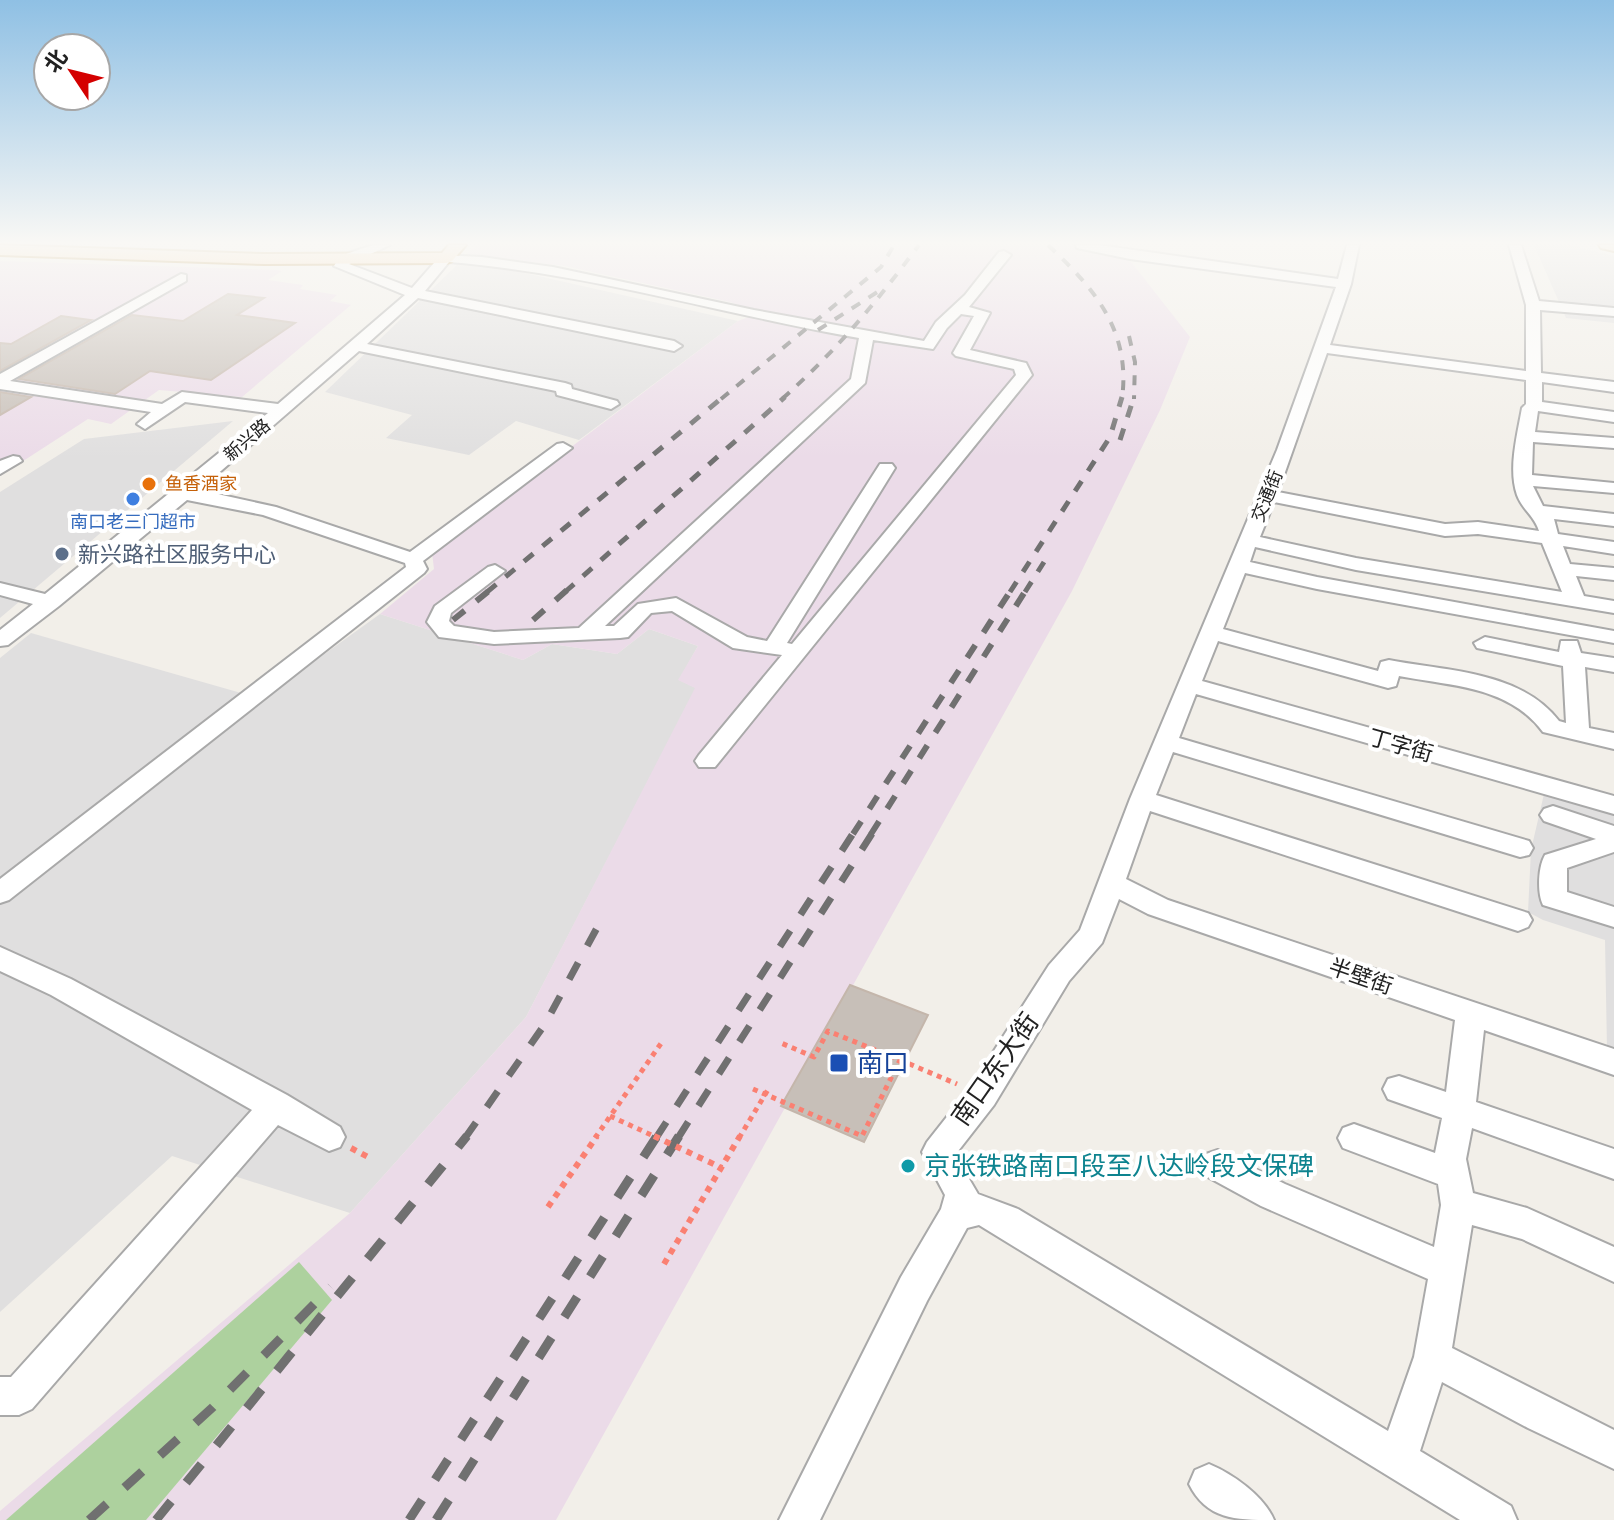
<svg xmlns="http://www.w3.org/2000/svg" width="1614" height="1520" font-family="'IBM Plex Sans','Noto Sans SC',sans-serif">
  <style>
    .residential { fill: #e0dfdf }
    .industrial { fill: #ebdbe8 }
    .forest { fill: #add19e }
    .building { fill: #c7bfb8; stroke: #c4b6ab; stroke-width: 2 }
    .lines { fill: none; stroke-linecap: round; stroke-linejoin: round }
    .minor-casing { stroke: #a9a9a9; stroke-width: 4 }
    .major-casing { stroke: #a06b00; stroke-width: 4 }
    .path-far1 { stroke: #fa8072; stroke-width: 5; stroke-dasharray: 5 5; stroke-linecap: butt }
    .path { stroke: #fa8072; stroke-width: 6; stroke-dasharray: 6 6; stroke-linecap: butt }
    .minor { fill: #fff; fill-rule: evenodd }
    .major { fill: #fcd6a4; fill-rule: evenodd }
    .rail-far4 { stroke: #707070; stroke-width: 4; stroke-dasharray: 10 10; stroke-linecap: butt }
    .rail-far3 { stroke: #707070; stroke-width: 5; stroke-dasharray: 12 12; stroke-linecap: butt }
    .rail-far2 { stroke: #707070; stroke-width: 6; stroke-dasharray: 15 15; stroke-linecap: butt }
    .rail-far1 { stroke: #707070; stroke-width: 7; stroke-dasharray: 19 19; stroke-linecap: butt }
    .rail { stroke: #707070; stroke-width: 9; stroke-dasharray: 24 24; stroke-linecap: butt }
    .path-bridge-far1 { stroke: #fa8072; stroke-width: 5; stroke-dasharray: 5 5; stroke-linecap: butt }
    .path-bridge { stroke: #fa8072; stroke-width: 6; stroke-dasharray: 6 6; stroke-linecap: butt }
    .food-dot { fill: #e8710a; stroke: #fff; stroke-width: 3 }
    .shop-dot { fill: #3f7fe0; stroke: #fff; stroke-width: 3 }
    .service-dot { fill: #5c6f8a; stroke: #fff; stroke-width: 3 }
    .transit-dot { fill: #1a4fb4; stroke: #fff; stroke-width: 3 }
    .culture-dot { fill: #0f9aa8; stroke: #fff; stroke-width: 3 }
    .labels { text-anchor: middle; stroke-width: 8; stroke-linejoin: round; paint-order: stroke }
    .far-street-label { font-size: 18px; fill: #222; stroke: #fff }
    .far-food-label { font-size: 18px; fill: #c56008; stroke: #fff; text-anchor: start }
    .far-shop-label { font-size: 18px; fill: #366cbe; stroke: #fff }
    .service-label { font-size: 22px; fill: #4e5e75; stroke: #fff; text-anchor: start }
    .street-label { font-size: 22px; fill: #222; stroke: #fff }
    .near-transit-label { font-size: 26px; fill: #164399; stroke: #fff; text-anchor: start }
    .near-street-label { font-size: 26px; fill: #222; stroke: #fff }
    .near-culture-label { font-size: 26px; fill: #0d838f; stroke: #fff; text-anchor: start }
  </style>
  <rect width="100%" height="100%" fill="#f2efe9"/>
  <path class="residential" d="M1534,245H1570L1614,256V323L1566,318Z
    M457,265L493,266L738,321L579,440L516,421L469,455L386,438L412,415L325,392Z
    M233,421L0,618V492L84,439Z
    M380,614L523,660L552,644L617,654L649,629L698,646L679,680L696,688L526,1017L350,1213L172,1156L0,1312V658L31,633L262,699Z
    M1544,794L1614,814V1052L1607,1049L1605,940L1543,920L1528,912L1531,850Z"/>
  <path class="industrial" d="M477,245H1104L1132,263L1190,337L1160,410L1072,591L556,1520H0V1511L350,1213L526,1017L695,688L678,680L698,646L649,629L617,654L552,644L523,660L380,614L434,569L432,552L738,321L760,313L730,302L565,266L467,254Z
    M0,261L276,270L282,271L268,280L303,285L300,289L337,295L330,301L351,305L242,397L159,390L111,424L88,419L0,476Z"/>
  <path class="forest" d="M299,1262L332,1300L146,1520H6Z"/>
  <path class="building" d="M228,294L264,298L237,315L295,323L211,380L150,371L115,394L19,379L132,315L183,321Z
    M61,316L91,320L0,371V343L11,344Z
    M0,392L31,397L0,415Z
    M850,985L928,1015L864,1142L781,1106Z"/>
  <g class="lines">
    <defs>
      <path id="minor" d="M373,245H390L349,264L412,288L441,255L482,257L553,267L754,310L924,341L936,322L965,295L999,252L1004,251L1011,255L969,307L990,313L970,350L1026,363L1032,375L715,767H699L695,761L699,755L782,655L733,648L672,611L651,613L628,637L620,638L494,644L439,637L427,622L435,606L488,567L495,565L505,571L451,613L449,621L454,626L494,632L579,628L851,379L859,338C722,314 588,273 449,262L425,291L674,341L682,346L674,351L418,298L367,344L565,383L571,385L572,389L617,401L619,404L611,409L557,395L556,391L359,351L199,490L276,507L410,552L557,444L563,443L572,448L423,561L427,569L424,573L9,900L0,903V879L406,567L405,563L263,515L187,500L59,606L8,645L0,646V630L33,604L0,595V583L45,594L268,413L185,402L145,429L137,424L151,412L0,389V374L181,274L186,275V281L10,381L162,404L182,392L278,404L405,295L334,266L340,256ZM961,314L974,316L953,353L956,356L1014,369L1016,375L792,644L787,643L895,468L892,464H880L767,641L747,637L676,598L638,604L614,626H605L865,383L873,340L933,349L947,328Z
        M1076,245H1099L1338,279L1347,245H1359L1351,284L1330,345L1526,371V305L1509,245H1521L1539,301L1614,308V316L1540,310L1541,373L1614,382V392L1542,382V402L1614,412V422L1538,411L1535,432L1614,438V448L1533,442L1532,475L1614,483V493L1533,486L1543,506L1614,514V526L1554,519L1558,534L1614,542V554L1563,546L1570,564L1614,568V580L1576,576L1584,596L1614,601V613L1356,570L1255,547L1250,562L1317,577L1614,631V643L1317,589L1245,573L1223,629L1378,671L1381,662L1389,660C1446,671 1521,671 1559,721L1566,723L1563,666L1477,648L1474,643L1485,637L1559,652L1561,641H1577L1581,653L1614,658V672L1585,667L1589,728L1614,733V749L1543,732C1509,686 1451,686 1399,676L1396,686L1388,688L1218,641L1202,681L1614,796V814L1196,694L1179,738L1529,841L1533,848L1529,855L1520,857L1173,752L1156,795L1528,913L1532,920L1528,927L1518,931L1150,811L1126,879L1168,900L1614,1049V1075L1484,1030L1476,1102L1614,1149V1179L1472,1128L1466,1159L1473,1193L1527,1208L1614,1247V1282L1522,1239L1472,1225L1452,1348L1614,1430V1469L1528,1428L1442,1382L1420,1451L1511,1506L1517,1520H1460L979,1225L967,1228L927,1301L820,1520H779L901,1277L941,1209L945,1195L922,1152L927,1142L972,1085L1049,965L1080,930L1130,799L1277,450L1336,287L1130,259L1077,248ZM1327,353L1526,380V404L1522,408C1517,436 1508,469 1517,495C1523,511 1534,515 1539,531L1478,522L1445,524L1278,492ZM1274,502L1445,536L1478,534L1542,543L1562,592L1356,558L1260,537ZM1119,899L1148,914L1455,1020L1446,1092L1399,1076L1388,1079L1383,1089L1388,1099L1442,1118L1435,1153L1354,1124L1343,1128L1338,1138L1343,1148L1438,1184L1441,1205L1434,1247L1285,1184L1218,1150L1206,1154L1202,1165L1206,1176L1261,1206L1428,1279L1414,1357L1388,1431L1018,1209L978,1194L955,1155L994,1105L1069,981L1102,943Z
        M13,456L19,457L22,461L0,474V461Z
        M1553,806L1614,826V852L1567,868V892L1614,907V927L1543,905C1537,893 1538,867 1545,855L1596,839L1544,821L1540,815L1544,809Z
        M0,947L71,979L287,1095L340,1127L345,1137L340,1147L329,1151L278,1125L32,1409L19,1415H0V1377H11L252,1110L51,995L0,971Z
        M1209,1464C1233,1474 1264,1496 1274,1520C1236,1520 1207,1520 1189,1484L1195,1470Z"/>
      <path id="major" d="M0,245L265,254L442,253L449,245H466L452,261L446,263L265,264L0,255Z
        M1599,245H1614V251L1601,248Z"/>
    </defs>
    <use href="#minor" class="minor-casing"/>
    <use href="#major" class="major-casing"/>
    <path class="path-far1" d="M900,1060L957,1084
      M753,1089L862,1136L900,1060L828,1031L814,1057L781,1043
      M595,1138L662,1042"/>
    <path class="path" d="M351,1148L370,1158
      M548,1207L597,1136"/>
    <use href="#minor" class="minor"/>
    <use href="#major" class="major"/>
    <path class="rail-far4" d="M1048,245C1095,289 1131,331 1122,399
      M818,330L879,291
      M1129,336L1135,362L1134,399
      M721,399L881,267L894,245
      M782,399C838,349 874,305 919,245"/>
    <path class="rail-far3" d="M1120,440L1134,397
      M487,592L723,397
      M565,592L785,397
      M1010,592L1110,437L1122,397
      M1025,592L1044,562"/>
    <path class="rail-far2" d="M453,620L490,590
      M533,620L567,590
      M853,834L1011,590
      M871,834L1026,590"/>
    <path class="rail-far1" d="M465,1138L545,1024L598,926
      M656,1138L854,832
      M678,1138L873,832"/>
    <path class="rail" d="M89,1520L213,1407L331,1287
      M156,1520L467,1136
      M409,1520L657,1136
      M436,1520L679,1136"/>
    <path class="path-bridge-far1" d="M610,1116L658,1138
      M739,1138L769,1088"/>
    <path class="path-bridge" d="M654,1136L722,1168
      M664,1264L740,1136"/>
  </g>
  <linearGradient id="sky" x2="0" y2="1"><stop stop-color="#8fc0e4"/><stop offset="0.53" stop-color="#f9f8f5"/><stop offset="1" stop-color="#f9f8f5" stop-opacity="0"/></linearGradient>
  <rect width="1614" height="458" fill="url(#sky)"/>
  <circle class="food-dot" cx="149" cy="484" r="8"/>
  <circle class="shop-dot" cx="133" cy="499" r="8"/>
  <circle class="service-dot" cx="62" cy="554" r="8"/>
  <rect class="transit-dot" x="829" y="1053" width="20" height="20" rx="4"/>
  <circle class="culture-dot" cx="908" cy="1166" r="8"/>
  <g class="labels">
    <g class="far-street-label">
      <text transform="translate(247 440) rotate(-40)" y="6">新兴路</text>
      <text transform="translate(1267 496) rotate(-68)" y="6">交通街</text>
    </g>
    <g class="far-food-label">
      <text x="165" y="490">鱼香酒家</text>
    </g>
    <g class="far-shop-label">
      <text x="133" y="528">南口老三门超市</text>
    </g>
    <g class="service-label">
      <text x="78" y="562">新兴路社区服务中心</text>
    </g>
    <g class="street-label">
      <text transform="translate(1401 745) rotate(16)" y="8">丁字街</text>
      <text transform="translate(1361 976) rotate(19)" y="8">半壁街</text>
    </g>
    <g class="near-transit-label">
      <text x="857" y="1072">南口</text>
    </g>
    <g class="near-street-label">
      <text transform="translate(995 1069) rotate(-55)" y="9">南口东大街</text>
    </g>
    <g class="near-culture-label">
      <text x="924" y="1175">京张铁路南口段至八达岭段文保碑</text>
    </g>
  </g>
  <g transform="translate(72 72) rotate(305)"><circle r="38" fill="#ffffff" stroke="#a7a7a7" stroke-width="2"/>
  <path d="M0-6L14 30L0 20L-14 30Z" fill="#d40000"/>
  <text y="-12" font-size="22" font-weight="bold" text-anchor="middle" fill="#222222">北</text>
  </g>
</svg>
